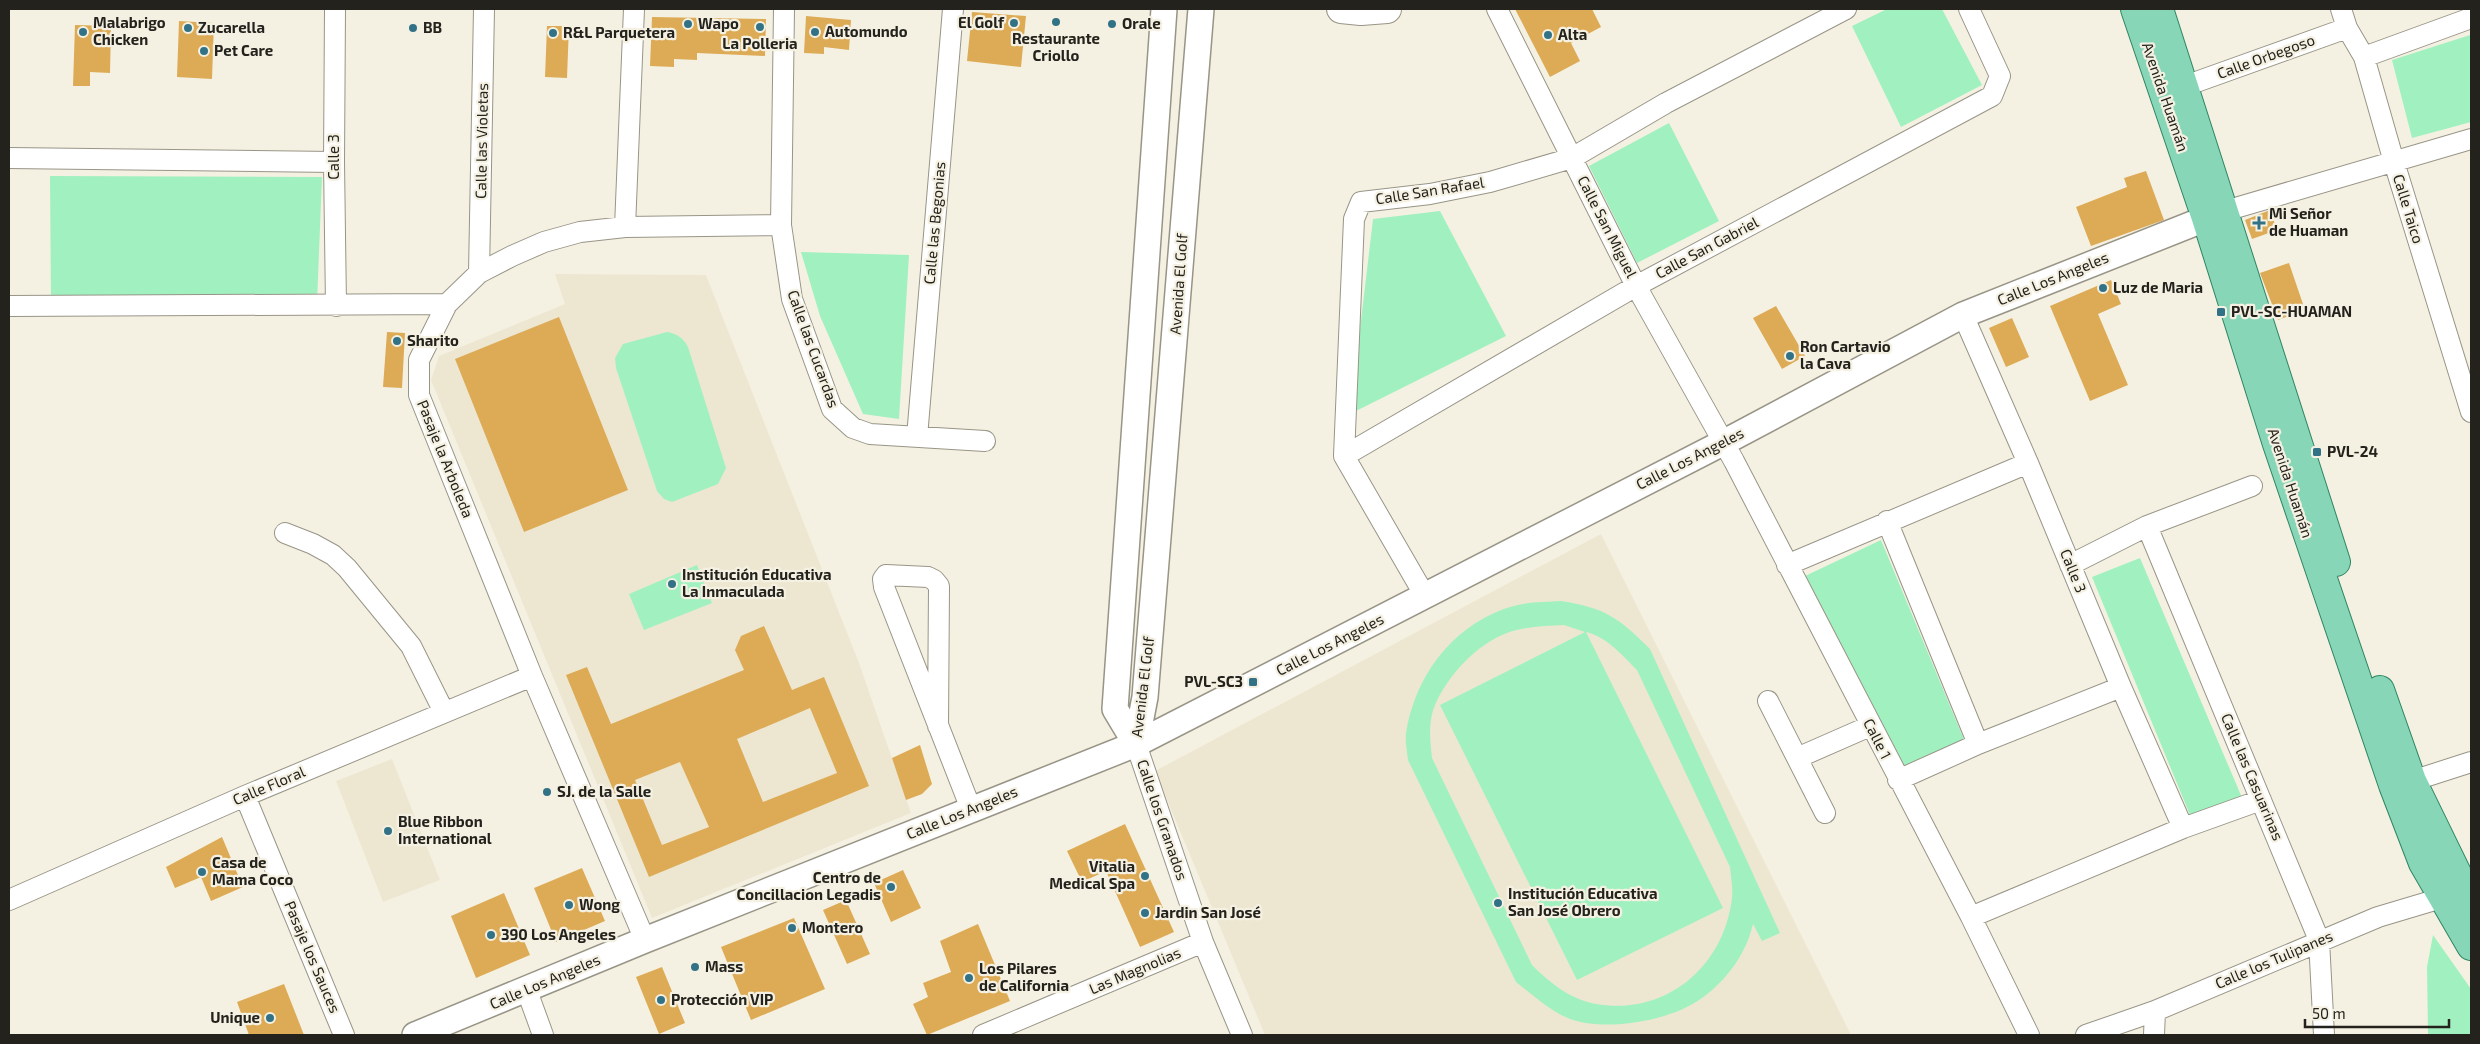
<svg xmlns="http://www.w3.org/2000/svg" width="2480" height="1044" font-family="'Exo 2',sans-serif">
  <style>
    .built { fill: #ede7d1 }
    .green { fill: #a0f1bf; fill-rule: evenodd }
    .building { fill: #ddab55; fill-rule: evenodd }
    .lines { fill: none; stroke-linecap: round; stroke-linejoin: round }
    .minor-casing { stroke: #989587; stroke-width: 22 }
    .tertiary-casing { stroke: #989587; stroke-width: 28 }
    .secondary-casing { stroke: #989587; stroke-width: 30 }
    .primary-casing { stroke: #2f8562; stroke-width: 30 }
    .minor { stroke: #fff; stroke-width: 20 }
    .tertiary { stroke: #fff; stroke-width: 25 }
    .secondary { stroke: #fff; stroke-width: 28 }
    .primary { stroke: #86d6b7; stroke-width: 28 }
    .poi-dot { fill: #327286; stroke: #f5f1e2; stroke-width: 2 }
    .labels { text-anchor: middle; stroke-width: 4.5; stroke-linejoin: round; paint-order: stroke }
    .poi-label { font-size: 15px; font-weight: bold; fill: #24221d; stroke: #f5f1e2; text-anchor: start }
    .street-label { font-size: 15px; fill: #24221d; stroke: #f5f1e2 }
  </style>
  <rect width="100%" height="100%" fill="#f5f1e2"/>
  <path class="built" d="M555,274L706,275L859,663L911,813L652,918L431,380L439,356L565,304Z
    M1601,534L1851,1035H1265L1155,771Z
    M392,759L440,880L383,902L336,781Z"/>
  <path class="green" d="M1887,9H1942L1982,85L1901,127L1852,26Z
    M2470,35L2471,122L2412,138L2392,60Z
    M1669,123L1719,221L1637,263L1589,166Z
    M50,176L322,177L317,304L51,302Z
    M1440,211L1506,336L1350,414L1373,219Z
    M801,252L909,255L899,419L863,414L820,316Z
    M667,332C678,334 683,338 688,347L726,468L718,484L672,502L664,499L657,491L616,368L615,358L623,344Z
    M1881,540L1965,742L1902,770L1803,577Z
    M2140,558L2243,800L2190,815L2092,577Z
    M697,565L712,603L644,630L629,594Z
    M1561,601C1605,608 1618,617 1650,649L1780,933L1762,941L1753,924C1746,954 1727,980 1702,998C1671,1021 1606,1032 1570,1019C1550,1011 1533,995 1516,982L1408,760C1407,751 1405,741 1406,733C1415,677 1450,629 1504,609C1522,602 1541,602 1561,601ZM1564,625L1585,632L1440,705L1577,980L1723,908L1586,632C1607,637 1622,655 1637,670L1730,867C1731,877 1733,888 1732,898C1724,966 1667,1016 1596,1004C1571,1000 1549,982 1532,965L1432,758C1430,740 1428,721 1435,705C1448,675 1477,644 1507,633C1526,626 1545,626 1564,625Z
    M2433,935L2471,989V1035H2428L2427,967Z"/>
  <path class="building" d="M1515,9H1592L1601,27L1571,43L1580,61L1550,77Z
    M972,12L1026,16L1021,67L967,61Z
    M806,16L851,20L849,50L824,47V54L804,53Z
    M652,17L766,19L765,56L697,53V60L674,59V67L650,66Z
    M179,21L214,23L212,79L177,77Z
    M75,25L111,26L110,73L90,72V86H73Z
    M547,26H569L567,78L545,77Z
    M2146,171L2164,220L2091,246L2076,207L2127,187L2124,178Z
    M2270,210L2277,230L2252,239L2245,220Z
    M2289,263L2305,310L2278,320L2260,273Z
    M2111,280L2121,304L2098,314L2128,385L2090,401L2050,306Z
    M1776,306L1805,356L1782,369L1753,318Z
    M559,317L628,490L524,532L455,359Z
    M2012,318L2029,357L2006,367L1989,328Z
    M387,332L405,333L402,388L383,387Z
    M764,626L792,690L824,677L869,786L649,877L566,675L587,667L611,724L744,670L735,650L741,636ZM810,708L837,773L763,802L737,739ZM680,762L709,827L662,845L635,780Z
    M920,745L932,784L922,794L906,800L892,758Z
    M1125,824L1174,932L1140,947L1106,871L1082,882L1067,851Z
    M222,837L243,887L211,901L201,877L175,888L166,867Z
    M582,868L605,921L556,942L534,888Z
    M903,870L921,908L891,922L874,883Z
    M504,893L530,955L476,978L451,916Z
    M846,900L870,954L847,964L823,910Z
    M794,918L825,989L751,1020L721,947Z
    M978,924L1010,1001L927,1035L913,1004L928,997L923,983L951,972L940,941Z
    M662,967L685,1023L659,1034L636,977Z
    M284,984L304,1035H249L237,1002Z"/>
  <g class="lines">
    <defs>
      <path id="minor" d="M335,9L334,162L336,306
        M784,9L781,225L792,299L832,409L853,428L870,434L985,441
        M1497,9L1636,286L1734,461L1971,917L2029,1035
        M2341,9L2347,28L2364,57L2394,162L2471,412
        M2364,57L2471,18
        M2185,86L2347,28
        M9,158L334,162
        M2225,211L2471,139
        M625,227L634,9
        M479,273L484,9
        M9,306L447,304
        M1963,315L2028,463L2121,687L2183,828
        M917,437L953,9
        M1344,456L1636,286L1992,96L2000,76L1969,9
        M1887,521L1978,744
        M2147,526L2319,940L2324,1035
        M285,533L313,544L333,555L347,568L411,646L444,712
        M1787,565L2028,463
        M2070,565L2147,526L2252,486
        M1425,596L1344,456L1354,219L1361,202L1430,194L1490,182L1572,158L1666,103L1846,9
        M1768,701L1825,813
        M938,726L939,586L934,580L928,577L886,575L883,579L884,587L971,809
        M1136,744L1203,942L1242,1035
        M1797,758L1870,726
        M1898,780L1978,744L2121,687
        M2412,781L2471,762
        M245,796L344,1035
        M9,900L245,796L532,676
        M1971,917L2183,828L2261,800
        M645,940L532,676L419,395V360L447,304L479,273L512,256L544,242L580,232L625,227L781,225
        M527,991L543,1035
        M983,1035L1203,942
        M2086,1035L2155,1011L2378,917L2455,894
        M2154,1035L2155,1011"/>
      <path id="tertiary" d="M1136,744L1115,709L1164,9
        M1136,744L1145,697L1201,9
        M415,1035L645,940L1136,744L1736,436L1963,315L2225,211"/>
      <path id="secondary" d="M1341,9L1361,11L1387,9"/>
      <path id="primary" d="M2135,9L2206,218L2277,444L2393,785L2423,863L2471,946
        M2159,9L2336,562
        M2380,690L2412,781L2471,902"/>
    </defs>
    <use href="#minor" class="minor-casing"/>
    <use href="#tertiary" class="tertiary-casing"/>
    <use href="#secondary" class="secondary-casing"/>
    <use href="#primary" class="primary-casing"/>
    <use href="#minor" class="minor"/>
    <use href="#tertiary" class="tertiary"/>
    <use href="#secondary" class="secondary"/>
    <use href="#primary" class="primary"/>
  </g>
  <g class="poi-dot">
    <circle cx="1056" cy="22" r="5"/>
    <circle cx="1014" cy="23" r="5"/>
    <circle cx="688" cy="24" r="5"/>
    <circle cx="1112" cy="24" r="5"/>
    <circle cx="760" cy="27" r="5"/>
    <circle cx="188" cy="28" r="5"/>
    <circle cx="413" cy="28" r="5"/>
    <circle cx="83" cy="32" r="5"/>
    <circle cx="815" cy="32" r="5"/>
    <circle cx="553" cy="33" r="5"/>
    <circle cx="1548" cy="35" r="5"/>
    <circle cx="204" cy="51" r="5"/>
    <path d="M2256.5 215.5h5v5h5v5h-5v5h-5v-5h-5v-5h5z"/>
    <circle cx="2103" cy="288" r="5"/>
    <rect x="2216" y="307" width="10" height="10" rx="2.5"/>
    <circle cx="397" cy="341" r="5"/>
    <circle cx="1790" cy="356" r="5"/>
    <rect x="2312" y="447" width="10" height="10" rx="2.5"/>
    <circle cx="672" cy="584" r="5"/>
    <rect x="1248" y="677" width="10" height="10" rx="2.5"/>
    <circle cx="547" cy="792" r="5"/>
    <circle cx="388" cy="831" r="5"/>
    <circle cx="202" cy="872" r="5"/>
    <circle cx="1145" cy="876" r="5"/>
    <circle cx="891" cy="887" r="5"/>
    <circle cx="1498" cy="903" r="5"/>
    <circle cx="569" cy="905" r="5"/>
    <circle cx="1145" cy="913" r="5"/>
    <circle cx="792" cy="928" r="5"/>
    <circle cx="491" cy="935" r="5"/>
    <circle cx="695" cy="967" r="5"/>
    <circle cx="969" cy="978" r="5"/>
    <circle cx="661" cy="1000" r="5"/>
    <circle cx="270" cy="1018" r="5"/>
  </g>
  <g class="labels">
    <g class="poi-label">
      <text x="93" y="28">Malabrigo<tspan x="93" dy="17">Chicken</tspan></text>
      <text x="1004" y="28" text-anchor="end">El Golf</text>
      <text x="698" y="29">Wapo</text>
      <text x="1122" y="29">Orale</text>
      <text x="198" y="33">Zucarella</text>
      <text x="423" y="33">BB</text>
      <text x="825" y="37">Automundo</text>
      <text x="563" y="38">R&amp;L Parquetera</text>
      <text x="1558" y="40">Alta</text>
      <text x="1056" y="44" text-anchor="middle">Restaurante<tspan x="1056" dy="17">Criollo</tspan></text>
      <text x="760" y="49" text-anchor="middle">La Polleria</text>
      <text x="214" y="56">Pet Care</text>
      <text x="2269" y="219">Mi Señor<tspan x="2269" dy="17">de Huaman</tspan></text>
      <text x="2113" y="293">Luz de Maria</text>
      <text x="2231" y="317">PVL-SC-HUAMAN</text>
      <text x="407" y="346">Sharito</text>
      <text x="1800" y="352">Ron Cartavio<tspan x="1800" dy="17">la Cava</tspan></text>
      <text x="2327" y="457">PVL-24</text>
      <text x="682" y="580">Institución Educativa<tspan x="682" dy="17">La Inmaculada</tspan></text>
      <text x="1243" y="687" text-anchor="end">PVL-SC3</text>
      <text x="557" y="797">SJ. de la Salle</text>
      <text x="398" y="827">Blue Ribbon<tspan x="398" dy="17">International</tspan></text>
      <text x="212" y="868">Casa de<tspan x="212" dy="17">Mama Coco</tspan></text>
      <text x="1135" y="872" text-anchor="end">Vitalia<tspan x="1135" dy="17">Medical Spa</tspan></text>
      <text x="881" y="883" text-anchor="end">Centro de<tspan x="881" dy="17">Concillacion Legadis</tspan></text>
      <text x="1508" y="899">Institución Educativa<tspan x="1508" dy="17">San José Obrero</tspan></text>
      <text x="579" y="910">Wong</text>
      <text x="1155" y="918">Jardin San José</text>
      <text x="802" y="933">Montero</text>
      <text x="501" y="940">390 Los Angeles</text>
      <text x="705" y="972">Mass</text>
      <text x="979" y="974">Los Pilares<tspan x="979" dy="17">de California</tspan></text>
      <text x="671" y="1005">Protección VIP</text>
      <text x="260" y="1023" text-anchor="end">Unique</text>
    </g>
    <g class="street-label">
      <text transform="translate(2266 57) rotate(-20)" y="5">Calle Orbegoso</text>
      <text transform="translate(2165 97) rotate(71)" y="5">Avenida Huamán</text>
      <text transform="translate(482 141) rotate(-89)" y="5">Calle las Violetas</text>
      <text transform="translate(334 157) rotate(-90)" y="5">Calle 3</text>
      <text transform="translate(1430 191) rotate(-9)" y="5">Calle San Rafael</text>
      <text transform="translate(2408 209) rotate(73)" y="5">Calle Taico</text>
      <text transform="translate(935 223) rotate(-85)" y="5">Calle las Begonias</text>
      <text transform="translate(1607 227) rotate(63)" y="5">Calle San Miguel</text>
      <text transform="translate(1707 248) rotate(-28)" y="5">Calle San Gabriel</text>
      <text transform="translate(2053 279) rotate(-22)" y="5">Calle Los Angeles</text>
      <text transform="translate(1179 284) rotate(-86)" y="5">Avenida El Golf</text>
      <text transform="translate(813 349) rotate(70)" y="5">Calle las Cucardas</text>
      <text transform="translate(445 459) rotate(68)" y="5">Pasaje la Arboleda</text>
      <text transform="translate(1690 459) rotate(-27)" y="5">Calle Los Angeles</text>
      <text transform="translate(2290 483) rotate(72)" y="5">Avenida Huamán</text>
      <text transform="translate(2073 571) rotate(68)" y="5">Calle 3</text>
      <text transform="translate(1330 645) rotate(-27)" y="5">Calle Los Angeles</text>
      <text transform="translate(1143 687) rotate(-83)" y="5">Avenida El Golf</text>
      <text transform="translate(1877 739) rotate(63)" y="5">Calle 1</text>
      <text transform="translate(2252 777) rotate(67)" y="5">Calle las Casuarinas</text>
      <text transform="translate(269 786) rotate(-23)" y="5">Calle Floral</text>
      <text transform="translate(962 813) rotate(-22)" y="5">Calle Los Angeles</text>
      <text transform="translate(1162 820) rotate(71)" y="5">Calle los Granados</text>
      <text transform="translate(312 957) rotate(67)" y="5">Pasaje los Sauces</text>
      <text transform="translate(2274 960) rotate(-23)" y="5">Calle los Tulipanes</text>
      <text transform="translate(1135 971) rotate(-23)" y="5">Las Magnolias</text>
      <text transform="translate(545 982) rotate(-23)" y="5">Calle Los Angeles</text>
    </g>
  </g>
  <rect width="2480" height="1044" fill="none" stroke="#24221d" stroke-width="20"/>
  <path d="M2305 1019v8h144v-8" fill="none" stroke="#24221d" stroke-width="2.5"/>
  <text x="2312" y="1019" font-size="15" fill="#24221d" stroke="#f5f1e2" stroke-width="4" paint-order="stroke">50 m</text>
</svg>
